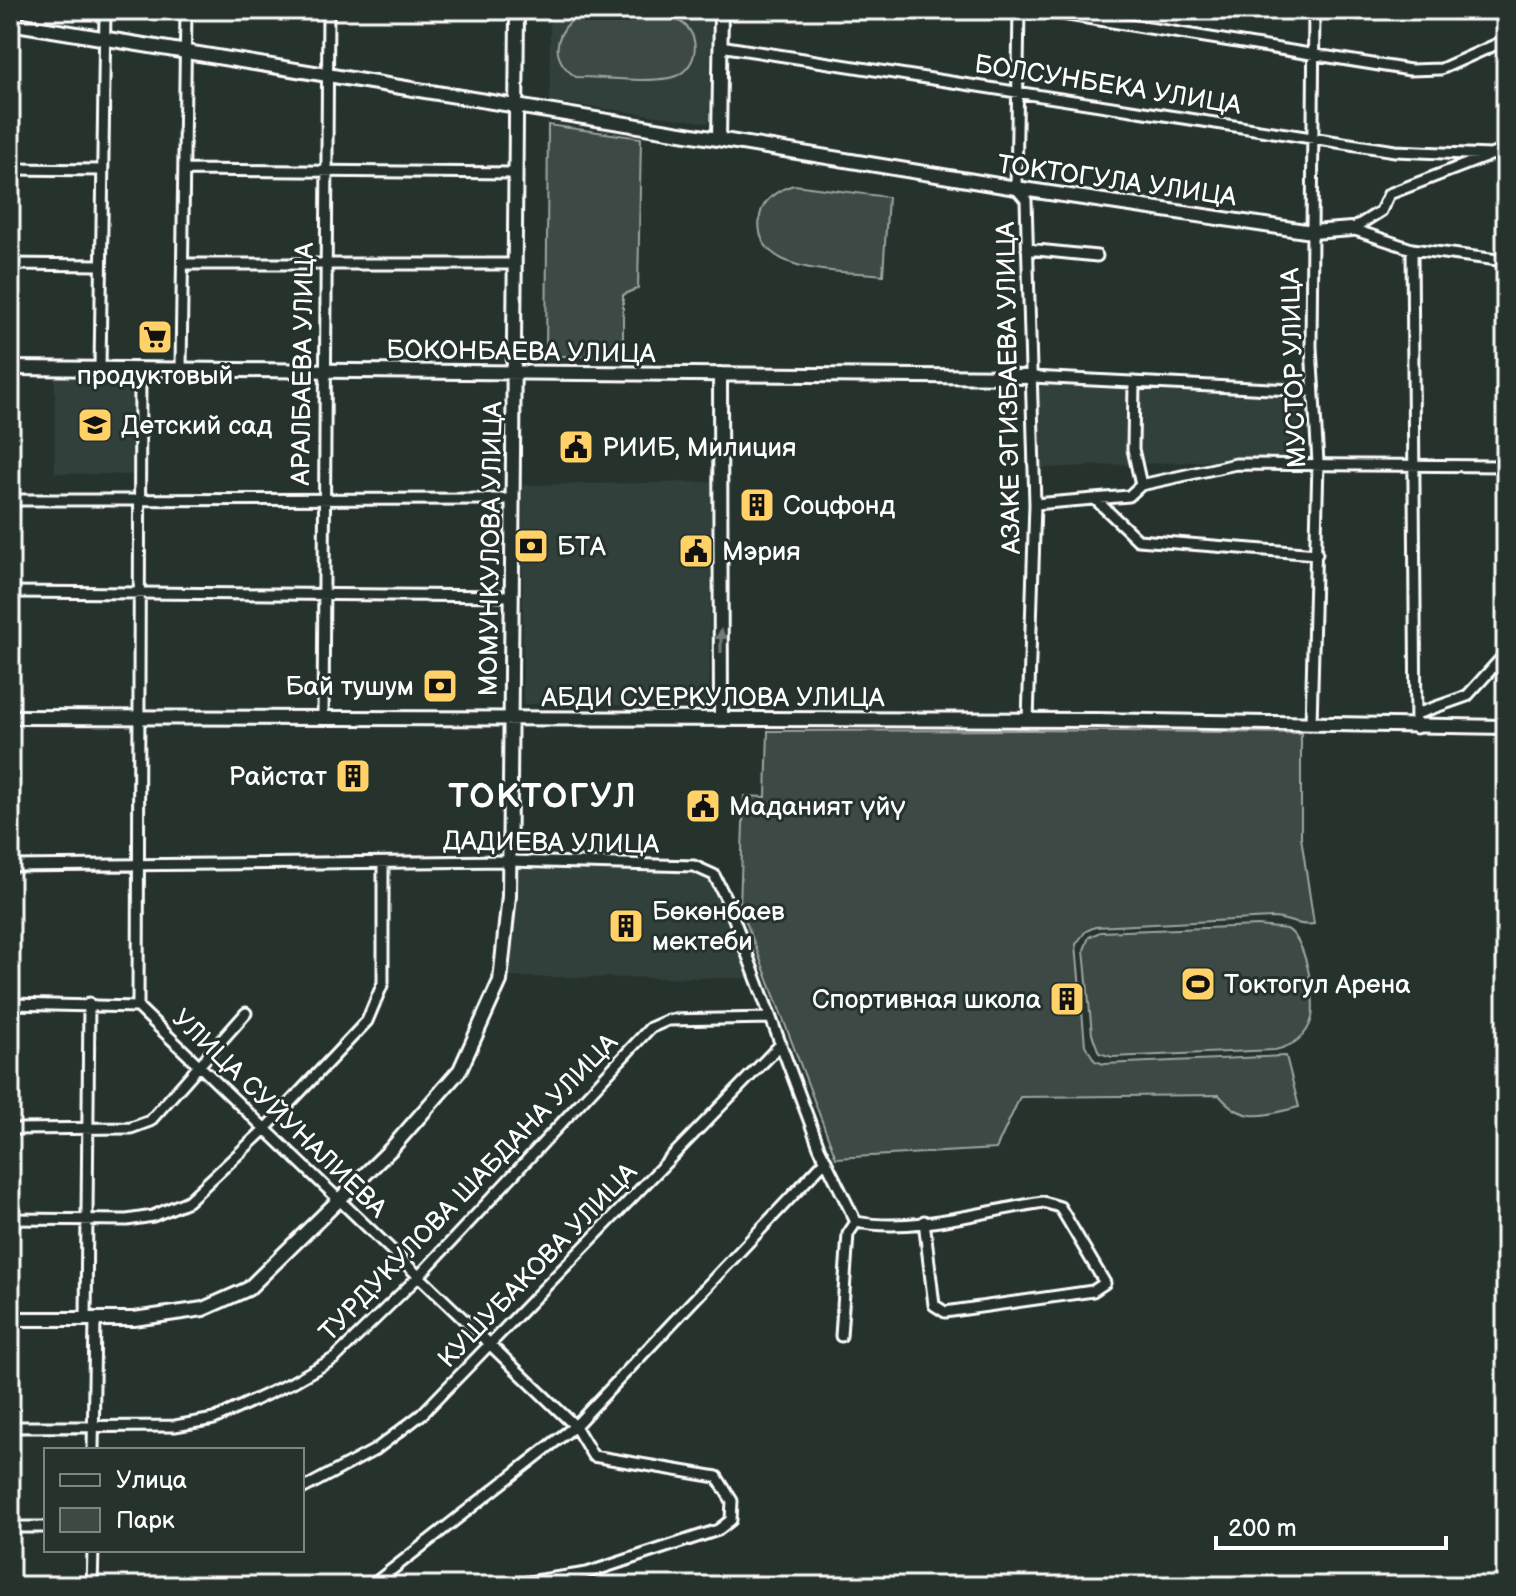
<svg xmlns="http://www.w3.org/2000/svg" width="1516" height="1596" font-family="'Balsamiq Sans',sans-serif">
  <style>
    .built { fill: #333f3a }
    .green { fill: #3e4944; stroke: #9ea4a2; stroke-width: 2 }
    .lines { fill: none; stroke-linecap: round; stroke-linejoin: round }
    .street-casing { stroke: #fff; stroke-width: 15 }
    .secondary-casing { stroke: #fff; stroke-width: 18 }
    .street { stroke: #26332d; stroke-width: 9 }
    .secondary { stroke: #26332d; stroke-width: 12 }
    .oneway { fill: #727a76 }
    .labels { text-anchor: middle; stroke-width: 6; stroke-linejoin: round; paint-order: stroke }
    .street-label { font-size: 26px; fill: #fff; stroke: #26332d }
    .poi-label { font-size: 26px; fill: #fff; stroke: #26332d; text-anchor: start }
    .district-label { font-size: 34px; font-weight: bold; letter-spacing: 2px; fill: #fff; stroke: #26332d }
  </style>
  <rect width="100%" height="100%" fill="#26332d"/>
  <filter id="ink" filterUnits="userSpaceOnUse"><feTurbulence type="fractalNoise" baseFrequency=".0125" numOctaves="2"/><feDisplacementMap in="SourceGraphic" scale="16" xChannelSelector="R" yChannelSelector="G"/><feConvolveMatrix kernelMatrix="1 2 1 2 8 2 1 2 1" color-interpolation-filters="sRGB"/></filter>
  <g filter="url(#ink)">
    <path class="built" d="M550,10H711L709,123L550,101Z
      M55,376L136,377L134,475L55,473Z
      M1038,377L1300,379L1305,457L1040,468Z
      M711,482L709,706L523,704V485Z
      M517,868L692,873L710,880L748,978L508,977Z"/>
    <path class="green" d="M589,17C607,17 662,14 675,19C705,31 699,73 669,78C640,83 606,77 576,77C554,62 551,40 571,21Z
      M548,125L641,138L638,288L623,295V356H546Z
      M794,185L888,197L883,275C844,270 750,277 760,216C763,199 779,189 794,185Z
      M1031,730L1301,733V837L1314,924C1298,927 1288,918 1272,918L1095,927L1086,931L1076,944L1085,1045L1095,1061L1104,1064L1286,1056L1299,1107C1264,1115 1244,1125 1219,1095L1020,1097L996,1149L836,1158L740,906L744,796L766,797L768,731Z
      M1258,926L1287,929C1306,939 1316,998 1312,1018C1307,1037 1293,1046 1275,1050L1112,1057L1099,1053L1092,1034L1084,950L1089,937L1100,932Z"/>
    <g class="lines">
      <defs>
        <path id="street" d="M1019,10L1016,188L1026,200L1035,504L1028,720
          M1037,10L1410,70L1441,69L1506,40
          M720,46L1395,151L1491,155
          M10,169L101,170
          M184,170L515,173
          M1352,229L1381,211L1389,194L1506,149
          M1352,229L1412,249L1506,261
          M1027,249L1097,256
          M1412,249L1416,728
          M10,264L99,265
          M183,264H515
          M100,369L105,10
          M181,369L186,10
          M1032,377L1313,391
          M1134,382L1133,449L1141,485
          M1095,499L1138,540L1317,554
          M10,500L512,499
          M1035,504L1129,496L1141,485L1236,464L1506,466
          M10,592L512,596
          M1416,714L1467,696L1506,653
          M323,718L328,10
          M1311,724L1318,463L1311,347L1314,10
          M10,866L509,861L694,866L714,875L728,903L819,1147L856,1222
          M10,1004L138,1007
          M138,1007L575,1426L593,1456L717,1477L732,1501L731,1520L718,1530L587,1573L502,1586
          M138,1007L140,369
          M10,1129L131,1128L150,1121L246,1013
          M10,1219L127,1220L153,1216L188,1201L265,1129L367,1021L383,983V863
          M856,1222C915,1233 984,1211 1043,1202L1060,1207L1105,1283L1093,1291L945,1312L934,1305L924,1221
          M86,1319L89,1003
          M841,1336L848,1234L856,1222
          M10,1427L175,1426L214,1419L293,1382L335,1358L419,1276L650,1028L668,1020L771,1018
          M93,1450L95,1319
          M302,1489L375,1450L422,1414L781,1044
          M10,1527H46
          M92,1586L93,1550
          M371,1586L575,1426L826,1160"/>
        <path id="secondary" d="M10,23L1016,188L1312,232L1352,229
          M719,139L721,10
          M10,368L1032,377
          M720,374L721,719
          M10,717L1095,720L1506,727
          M10,1319H134L203,1309L248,1289L391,1149L460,1070L500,981L509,896L517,10"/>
      </defs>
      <use href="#street" class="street-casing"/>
      <use href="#secondary" class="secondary-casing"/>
      <use href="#street" class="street"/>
      <use href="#secondary" class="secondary"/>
    </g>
    <defs><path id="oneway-solid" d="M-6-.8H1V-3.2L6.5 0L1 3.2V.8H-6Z" transform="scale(2)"/></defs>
    <use class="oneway" href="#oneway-solid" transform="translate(721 641) rotate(-90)"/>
  </g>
  <defs>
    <symbol id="supermarket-square" viewBox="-11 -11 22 22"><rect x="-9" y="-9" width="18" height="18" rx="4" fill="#ffd166" stroke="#26332d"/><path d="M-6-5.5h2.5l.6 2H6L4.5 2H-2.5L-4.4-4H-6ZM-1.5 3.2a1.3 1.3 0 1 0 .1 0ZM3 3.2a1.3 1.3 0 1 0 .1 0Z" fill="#111"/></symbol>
    <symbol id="school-square" viewBox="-11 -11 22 22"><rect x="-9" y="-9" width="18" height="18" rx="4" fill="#ffd166" stroke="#26332d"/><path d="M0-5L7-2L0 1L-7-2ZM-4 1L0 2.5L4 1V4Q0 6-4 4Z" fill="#111"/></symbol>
    <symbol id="civic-square" viewBox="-11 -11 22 22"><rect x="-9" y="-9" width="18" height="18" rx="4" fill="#ffd166" stroke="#26332d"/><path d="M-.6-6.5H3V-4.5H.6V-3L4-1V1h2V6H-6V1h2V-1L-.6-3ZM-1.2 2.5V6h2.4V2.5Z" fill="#111"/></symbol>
    <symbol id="building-square" viewBox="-11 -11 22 22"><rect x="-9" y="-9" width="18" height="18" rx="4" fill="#ffd166" stroke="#26332d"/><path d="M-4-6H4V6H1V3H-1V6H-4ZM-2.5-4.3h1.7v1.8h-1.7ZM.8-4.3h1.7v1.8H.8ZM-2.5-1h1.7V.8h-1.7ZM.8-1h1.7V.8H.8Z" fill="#111"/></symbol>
    <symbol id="bank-square" viewBox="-11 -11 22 22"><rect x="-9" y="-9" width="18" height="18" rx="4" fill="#ffd166" stroke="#26332d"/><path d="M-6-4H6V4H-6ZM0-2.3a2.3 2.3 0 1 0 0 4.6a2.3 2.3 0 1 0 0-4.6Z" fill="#111"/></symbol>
    <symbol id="stadium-square" viewBox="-11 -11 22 22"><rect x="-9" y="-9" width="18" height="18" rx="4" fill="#ffd166" stroke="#26332d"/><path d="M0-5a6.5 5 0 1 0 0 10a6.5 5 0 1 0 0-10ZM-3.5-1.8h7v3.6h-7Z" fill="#111"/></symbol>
  </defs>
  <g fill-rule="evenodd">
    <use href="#supermarket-square" x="135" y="317" width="40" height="40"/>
    <use href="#school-square" x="75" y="405" width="40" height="40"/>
    <use href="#civic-square" x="556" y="427" width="40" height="40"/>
    <use href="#building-square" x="737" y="485" width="40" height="40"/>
    <use href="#bank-square" x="511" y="526" width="40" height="40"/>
    <use href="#civic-square" x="676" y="531" width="40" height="40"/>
    <use href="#bank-square" x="420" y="666" width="40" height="40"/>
    <use href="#building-square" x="333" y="756" width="40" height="40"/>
    <use href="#civic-square" x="683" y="786" width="40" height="40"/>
    <use href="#building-square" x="606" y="906" width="40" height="40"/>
    <use href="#stadium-square" x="1178" y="964" width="40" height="40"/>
    <use href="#building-square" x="1047" y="979" width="40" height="40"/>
  </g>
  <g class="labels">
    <g class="street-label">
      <text transform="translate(1108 84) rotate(9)" y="9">БОЛСУНБЕКА УЛИЦА</text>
      <text transform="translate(1117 180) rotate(8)" y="9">ТОКТОГУЛА УЛИЦА</text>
      <text transform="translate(521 351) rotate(1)" y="9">БОКОНБАЕВА УЛИЦА</text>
      <text transform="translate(302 364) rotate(-89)" y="9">АРАЛБАЕВА УЛИЦА</text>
      <text transform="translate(1293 368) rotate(-92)" y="9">МУСТОР УЛИЦА</text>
      <text transform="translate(1008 388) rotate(-91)" y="9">АЗАКЕ ЭГИЗБАЕВА УЛИЦА</text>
      <text transform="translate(490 549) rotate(-89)" y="9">МОМУНКУЛОВА УЛИЦА</text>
      <text x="713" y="706">АБДИ СУЕРКУЛОВА УЛИЦА</text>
      <text transform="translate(551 842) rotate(1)" y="9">ДАДИЕВА УЛИЦА</text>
      <text transform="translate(280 1113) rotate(44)" y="9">УЛИЦА СУЙУНАЛИЕВА</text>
      <text transform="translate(468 1187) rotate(-46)" y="9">ТУРДУКУЛОВА ШАБДАНА УЛИЦА</text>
      <text transform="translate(537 1265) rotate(-46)" y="9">КУШУБАКОВА УЛИЦА</text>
    </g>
    <g class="poi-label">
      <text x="155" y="384" text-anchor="middle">продуктовый</text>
      <text x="121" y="434">Детский сад</text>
      <text x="602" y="456">РИИБ, Милиция</text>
      <text x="783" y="514">Соцфонд</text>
      <text x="557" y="555">БТА</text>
      <text x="722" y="560">Мэрия</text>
      <text x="414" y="695" text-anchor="end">Бай тушум</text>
      <text x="327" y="785" text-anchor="end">Райстат</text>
      <text x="729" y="815">Маданият үйү</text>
      <text x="652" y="920">Бөкөнбаев<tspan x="652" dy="30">мектеби</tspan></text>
      <text x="1224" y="993">Токтогул Арена</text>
      <text x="1041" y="1008" text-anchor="end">Спортивная школа</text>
    </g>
    <g class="district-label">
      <text x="543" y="807">ТОКТОГУЛ</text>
    </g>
  </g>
  <rect width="1516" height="1596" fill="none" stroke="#26332d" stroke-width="40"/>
  <rect x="20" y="20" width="1476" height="1556" fill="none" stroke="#fff" stroke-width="3" filter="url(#ink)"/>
  <rect x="44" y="1448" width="260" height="104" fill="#26332d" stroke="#7d8581" stroke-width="2"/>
  <rect x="60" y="1474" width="40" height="12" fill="#26332d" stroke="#7d8581" stroke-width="2"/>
  <text x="116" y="1488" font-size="24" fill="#ffffff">Улица</text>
  <rect x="60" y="1508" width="40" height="24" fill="#3e4944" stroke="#7d8581" stroke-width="2"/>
  <text x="116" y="1528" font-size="24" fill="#ffffff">Парк</text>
  <path d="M1216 1536v12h230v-12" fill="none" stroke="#ffffff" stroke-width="4"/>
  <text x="1228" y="1536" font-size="24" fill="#ffffff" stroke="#26332d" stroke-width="6" paint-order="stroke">200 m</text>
</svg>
